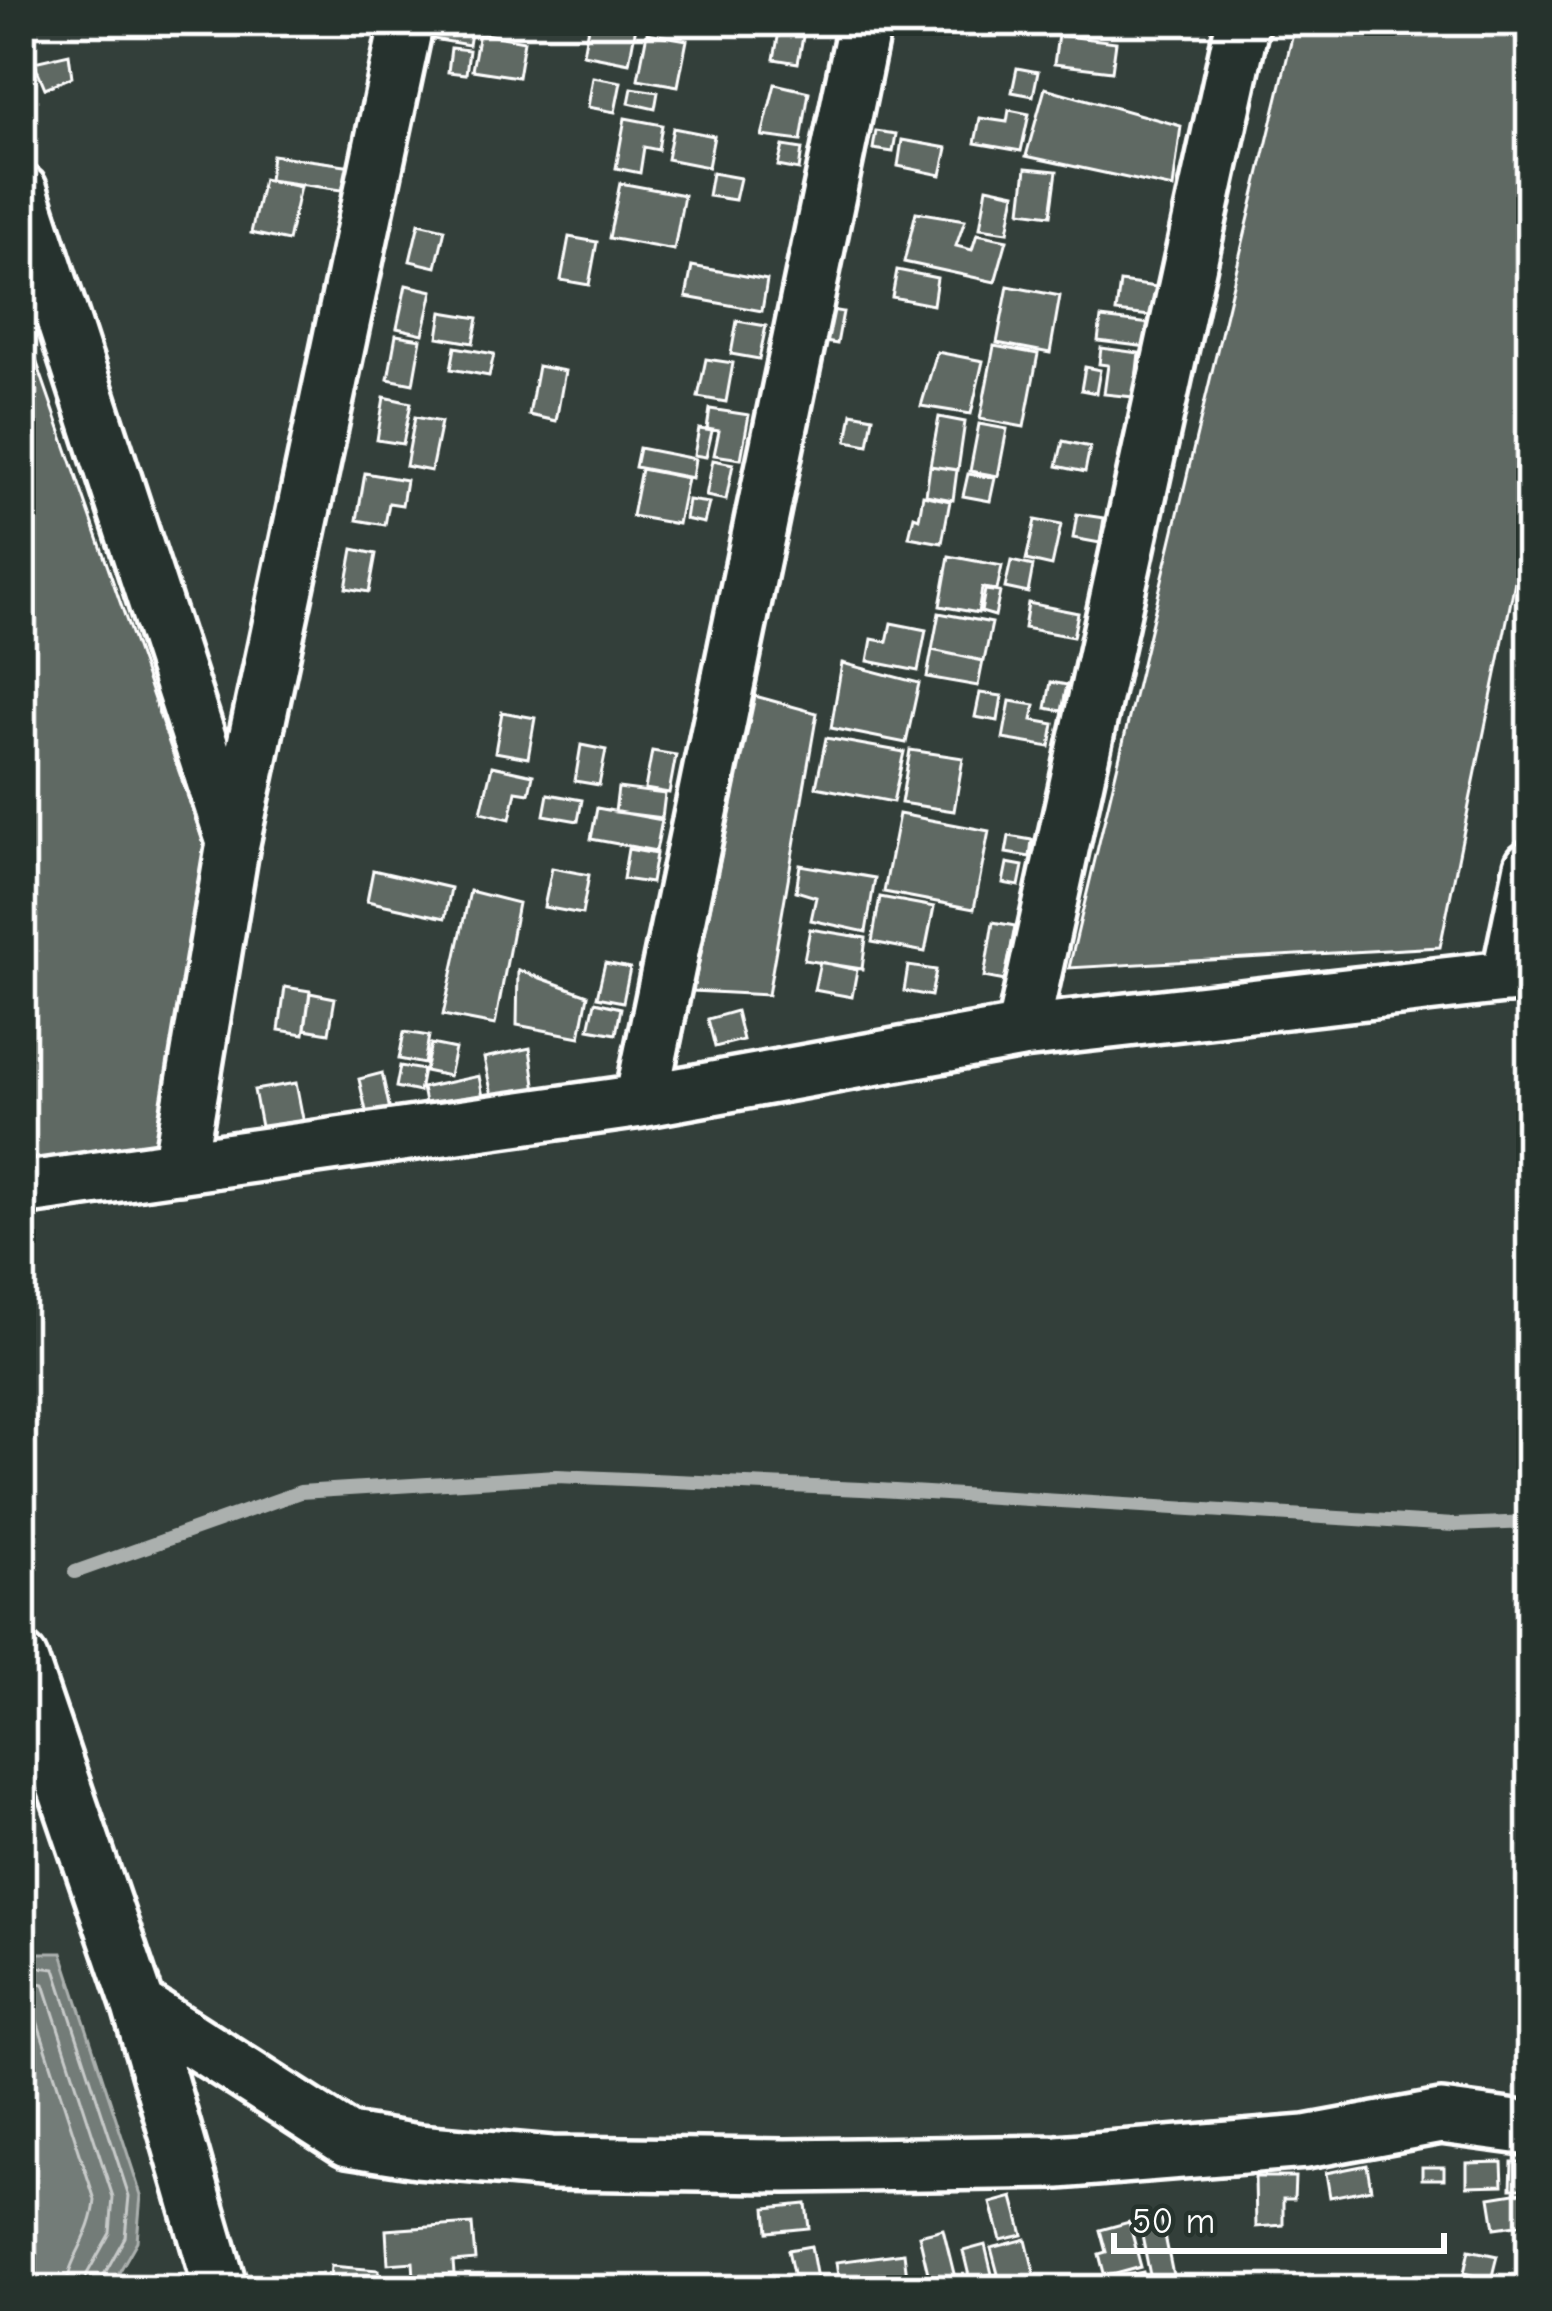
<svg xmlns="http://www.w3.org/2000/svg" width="1552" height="2311" font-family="'Comic Neue',sans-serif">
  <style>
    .water { fill: #737b78; stroke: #abb0ae; stroke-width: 3 }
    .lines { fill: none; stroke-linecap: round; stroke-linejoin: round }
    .shore { stroke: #c7cac9; stroke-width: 3 }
    .stream { stroke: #abb0ae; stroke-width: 14 }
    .building { fill: #5f6964; stroke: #fff; stroke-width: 3 }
    .minor-casing { stroke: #fff; stroke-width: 60 }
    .minor { stroke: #26332d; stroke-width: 51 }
  </style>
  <rect width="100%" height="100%" fill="#333f3a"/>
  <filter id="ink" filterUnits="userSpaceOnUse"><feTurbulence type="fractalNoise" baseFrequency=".00833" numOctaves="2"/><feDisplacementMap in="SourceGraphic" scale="24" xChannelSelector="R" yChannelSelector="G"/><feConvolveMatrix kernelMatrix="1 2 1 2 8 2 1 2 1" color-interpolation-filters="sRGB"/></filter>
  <g filter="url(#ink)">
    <path class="water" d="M21,1953H62L141,2195L137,2241L109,2290H21Z"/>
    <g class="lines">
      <path class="shore" d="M21,1965L55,1969L129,2196L125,2237L101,2280L99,2290
        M21,1980L44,1984L113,2197L110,2233L87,2274L84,2290
        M21,1998L31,2002L95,2200C92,2239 68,2256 66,2290"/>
      <path class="stream" d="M75,1572L300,1492L557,1476L862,1489L1454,1525L1531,1522"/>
    </g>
    <path class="building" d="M436,21H473L469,45L433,39Z
      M589,21H637L629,63L583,54Z
      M705,21H744L742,33L704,27Z
      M781,21H806L798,63L774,59Z
      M1296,21H1531V503L1440,947L1069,968Z
      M479,33L524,41L518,77L472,70Z
      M647,33L687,40L678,86L638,79Z
      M1058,35L1116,42L1112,71L1054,64Z
      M451,48L469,50L466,74L448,72Z
      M69,54L72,77L45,88L34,62Z
      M1017,68L1038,72L1033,96L1012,92Z
      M593,77L621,82L615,112L588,107Z
      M775,84L809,92L801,141L762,136Z
      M632,88L658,92L655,109L629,103Z
      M1045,88L1181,126L1173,188L1026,156Z
      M1009,110L1029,114L1021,151L975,143L980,118L1007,122Z
      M625,118L662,125L658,150L644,147L640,173L616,168Z
      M673,128L714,136L708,167L667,159Z
      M876,131L896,134L893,152L873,149Z
      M902,140L947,148L941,175L898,166Z
      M783,146L802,149L799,170L778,166Z
      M272,155L353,166L349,191L269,180Z
      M1026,168L1057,171L1051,215L1021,211Z
      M712,173L740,178L735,200L708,196Z
      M263,179L300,187L288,241L251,233Z
      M620,183L684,195L674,250L609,238Z
      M987,187L1015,193L1008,232L980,228Z
      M916,212L965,220L956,246L972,250L977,234L1007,240L995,282L904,262Z
      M419,223L445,229L436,267L410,261Z
      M569,237L597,242L589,285L561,280Z
      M692,266L767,280L762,311L686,297Z
      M897,270L937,278L933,305L892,297Z
      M1120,282L1179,290L1176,319L1116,312Z
      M406,285L433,291L423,334L397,328Z
      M1008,286L1060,296L1050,353L997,343Z
      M825,309L843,312L837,344L820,341Z
      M442,312L478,318L473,343L438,337Z
      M21,317L207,852L163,1148L21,1170Z
      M1101,318L1159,325L1156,348L1098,341Z
      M737,321L766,326L759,359L731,354Z
      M396,335L421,339L413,384L388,379Z
      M994,346L1038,354L1024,427L980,419Z
      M455,347L494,354L489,376L451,369Z
      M1101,348L1139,353L1134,397L1104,394L1108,365L1099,364Z
      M937,352L983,361L971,414L921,406Z
      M706,359L733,363L726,402L698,397Z
      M538,366L565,371L556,421L529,415Z
      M1085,367L1100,370L1096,393L1081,390Z
      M384,397L411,403L403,444L377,440Z
      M710,409L749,415L741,459L714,455L719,431L707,429Z
      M852,413L873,417L868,445L847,441Z
      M415,417L441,422L431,471L406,466Z
      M939,417L965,422L958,470L930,466Z
      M979,424L1007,429L998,476L970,471Z
      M699,429L712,431L706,457L694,455Z
      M1063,441L1090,447L1085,472L1057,466Z
      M639,448L695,459L692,478L635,467Z
      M713,460L733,464L726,500L706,496Z
      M930,466L957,470L953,500L926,495Z
      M641,469L687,478L678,524L632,516Z
      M365,473L406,480L402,505L389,503L385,525L357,520Z
      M968,474L995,478L990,501L963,496Z
      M923,495L950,501L942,543L909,537L914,516L919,518Z
      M688,500L709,503L704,523L685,519Z
      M1077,514L1104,518L1100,543L1073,538Z
      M1035,520L1061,525L1052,566L1026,560Z
      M353,549L376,554L369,592L346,588Z
      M949,556L1002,566L997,590L982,588L978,613L940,606Z
      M1011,561L1033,566L1028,593L1005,588Z
      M985,590L1000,592L995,616L981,612Z
      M1028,603L1078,613L1073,637L1024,628Z
      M939,613L992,623L984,661L932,650Z
      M891,623L926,630L918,671L868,661L872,639L887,642Z
      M932,650L983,661L978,686L927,677Z
      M842,663L919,683L906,743L831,728Z
      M1051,682L1067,685L1062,711L1046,708Z
      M980,693L1002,696L998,721L975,717Z
      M755,696L817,713L768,995L693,991Z
      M1010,701L1035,705L1032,720L1054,724L1050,747L1003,739Z
      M502,712L535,718L528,758L495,752Z
      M826,738L904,752L893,802L816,787Z
      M581,745L606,750L599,785L575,781Z
      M910,750L963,758L954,811L901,803Z
      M652,751L676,755L669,793L645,789Z
      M492,766L533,775L529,793L516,791L510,819L481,812Z
      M618,788L665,794L662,818L615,812Z
      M548,794L582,800L578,821L544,815Z
      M597,808L662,820L656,851L591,839Z
      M899,814L989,831L974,909L884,892Z
      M1009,836L1032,840L1030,857L1006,853Z
      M628,849L656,854L651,883L623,879Z
      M1007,863L1023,866L1019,886L1003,883Z
      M800,865L875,878L866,932L811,920L816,897L796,891Z
      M552,868L589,875L582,914L544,907Z
      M373,870L451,888L445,918L367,901Z
      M470,891L518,903L495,1025L443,1015Z
      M880,897L934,907L925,952L872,942Z
      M993,922L1015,926L1005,981L984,977Z
      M810,929L866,938L862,969L804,960Z
      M820,962L857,970L852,997L814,990Z
      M605,963L630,968L623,1002L597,997Z
      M908,966L936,970L931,996L904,991Z
      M518,970L588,995L580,1037L517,1025Z
      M285,987L310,991L304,1034L279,1030Z
      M310,993L335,998L329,1033L305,1029Z
      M595,1002L621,1008L616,1034L589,1029Z
      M736,1011L743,1040L715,1047L708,1019Z
      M404,1032L429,1036L424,1064L399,1059Z
      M431,1044L455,1049L449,1076L425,1071Z
      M530,1048L536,1092L493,1100L484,1058Z
      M400,1066L423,1070L419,1092L396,1087Z
      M382,1073L391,1115L368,1120L359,1079Z
      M479,1076L486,1112L429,1123L422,1088Z
      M296,1083L305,1129L263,1137L254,1090Z
      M1502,2162L1503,2185L1467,2186V2163Z
      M1512,2162H1531V2188H1511Z
      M1367,2165L1371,2189L1330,2197L1326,2173Z
      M1422,2167H1444V2179H1422Z
      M1255,2177H1295L1294,2199H1283V2225L1256,2227Z
      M1527,2191L1531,2223L1495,2228L1490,2197Z
      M1013,2197L1023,2235L1001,2240L991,2203Z
      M806,2204L809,2228L768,2232L766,2208Z
      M1161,2216L1176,2290H1153L1139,2221Z
      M1129,2222L1141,2267L1105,2277L1099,2254L1106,2252L1100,2230Z
      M472,2224L475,2260L453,2262L454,2274L414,2277L413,2262L388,2264L386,2230Z
      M943,2229L958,2290H932L919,2235Z
      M1026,2239L1038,2288L990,2290L987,2277L998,2274L991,2248Z
      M985,2245L992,2274L970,2280L963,2251Z
      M811,2246L819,2290H787L786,2284L795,2282L788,2250Z
      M1469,2250L1497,2256L1491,2280L1464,2273Z
      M904,2253L908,2285L918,2283L919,2290H840L836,2262Z
      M331,2266L379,2270L377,2290H329Z
      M1143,2272L1147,2290H1101L1099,2281Z"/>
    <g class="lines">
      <defs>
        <path id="minor" d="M21,191L233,842
          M1508,977L1531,866
          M1022,1032L1243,21
          M641,1101L865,21
          M179,1167L233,843L407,21
          M21,1189L641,1101L1022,1032L1531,974
          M21,1660L139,2006L221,2290
          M139,2006L348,2140L418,2151L551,2163L786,2166L1058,2162L1306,2142L1441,2117L1531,2129"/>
      </defs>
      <use href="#minor" class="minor-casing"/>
      <use href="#minor" class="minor"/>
    </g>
  </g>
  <rect width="1552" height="2311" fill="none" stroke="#26332d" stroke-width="72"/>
  <rect x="36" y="36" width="1480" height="2239" fill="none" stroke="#fff" stroke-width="4.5" filter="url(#ink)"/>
  <path d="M1114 2233v18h330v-18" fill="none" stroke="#ffffff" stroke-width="6"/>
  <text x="1132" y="2233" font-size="36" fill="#ffffff" stroke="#26332d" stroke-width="9" paint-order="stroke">50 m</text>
</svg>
